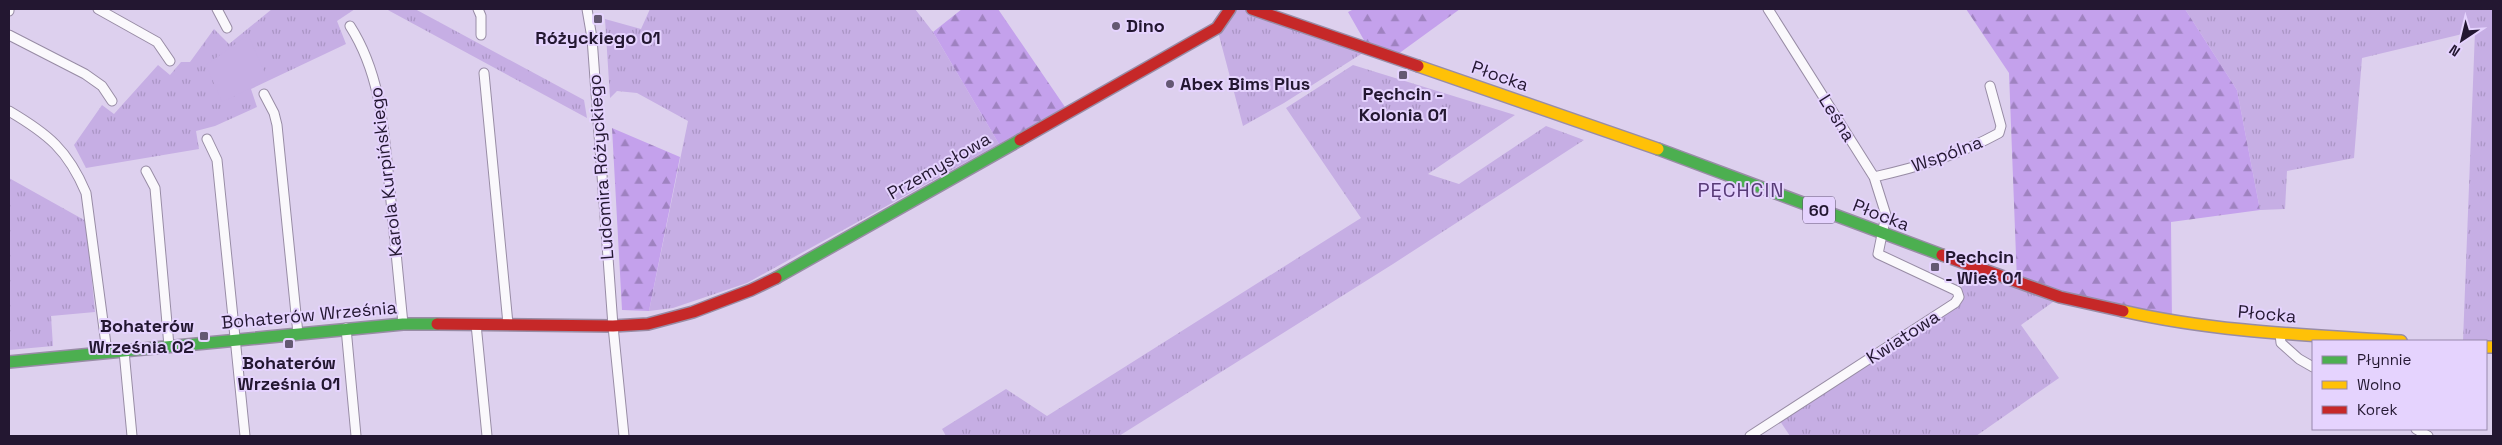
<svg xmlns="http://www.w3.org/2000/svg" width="2502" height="445" font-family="'Space Grotesk',sans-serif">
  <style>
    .grass { fill: url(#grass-tufts) }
    .forest { fill: url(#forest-firs) }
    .green { fill: #c6aee4 }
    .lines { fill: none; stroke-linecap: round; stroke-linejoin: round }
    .street-casing { stroke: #988ca5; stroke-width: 11 }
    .fast-casing { stroke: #988ca5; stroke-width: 14 }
    .slow-casing { stroke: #988ca5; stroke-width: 14 }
    .jam-casing { stroke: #988ca5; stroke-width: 14 }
    .street { stroke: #faf8fc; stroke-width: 9 }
    .fast { stroke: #4caf50; stroke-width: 11 }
    .slow { stroke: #ffc107; stroke-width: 11 }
    .jam { stroke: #c62828; stroke-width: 11 }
    .poi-dot { fill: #645873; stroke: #e5d3fe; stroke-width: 2 }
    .labels { text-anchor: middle; stroke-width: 4; stroke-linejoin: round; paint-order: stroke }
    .shield { fill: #e5d3fe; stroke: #5d4f6e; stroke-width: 1 }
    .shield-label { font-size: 16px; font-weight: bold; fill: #231731 }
    .poi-label { font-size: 18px; font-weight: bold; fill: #231731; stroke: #e5d3fe; text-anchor: start }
    .street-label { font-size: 18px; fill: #231731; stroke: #e5d3fe }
    .quarter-label { font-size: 20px; letter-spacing: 1px; fill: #583b77; stroke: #e5d3fe }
  </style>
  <defs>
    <pattern id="grass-tufts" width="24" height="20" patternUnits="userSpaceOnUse" patternTransform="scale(1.25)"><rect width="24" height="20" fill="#c6aee4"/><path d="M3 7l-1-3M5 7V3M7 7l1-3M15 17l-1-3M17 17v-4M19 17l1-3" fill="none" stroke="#aa95c4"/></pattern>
    <pattern id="forest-firs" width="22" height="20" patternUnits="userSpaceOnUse" patternTransform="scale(1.25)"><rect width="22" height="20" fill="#c4a1ec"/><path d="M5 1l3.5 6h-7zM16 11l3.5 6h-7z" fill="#9f82c0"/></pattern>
  </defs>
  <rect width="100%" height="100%" fill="#ddd0ee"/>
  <path class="grass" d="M272,9H355L337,21L346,44L251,89L257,107L215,126L196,131L199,149L86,168L74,145L102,105L114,114L158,65L170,75L181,62H190L214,29L229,44Z
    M386,9H415L584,100L587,118Z
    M650,9H915L933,32L999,144L747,283L673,308L649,311L688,121L637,93L617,91L610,98L605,19L641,29Z
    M1230,9H1252L1369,49L1284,103L1243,126L1217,28Z
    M2185,9H2493V347L2486,341H2463L2475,31L2362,58L2354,158L2287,171L2285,209L2260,210L2237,90Z
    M1353,65L1515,115L1428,174L1459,184L1546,126L1584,140L1393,264L1119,436H946L942,429L1006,389L1047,416L1361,218L1286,108Z
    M9,178L86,221L95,312L51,316L53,346L9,350Z
    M1982,270L2060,297L2021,325L2059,378L1976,436H1790L1778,418L1955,303L1957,291Z"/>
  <path class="forest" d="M962,9H998L1065,107L999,144L933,32Z
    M1354,9H1460L1394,57L1369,49L1348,12Z
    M1966,9H2185L2237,90L2260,210L2171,222L2172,322L2017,282L2009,73Z
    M612,128L680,157L649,311L622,310Z"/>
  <path class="green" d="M248,35L268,80L222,102L206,65Z"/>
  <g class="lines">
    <defs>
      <path id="street" d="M98,9L157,42L170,61
        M217,9L227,28
        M478,9L481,16V35
        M587,9L592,38L613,326L624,436
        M9,11V9
        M350,26C382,76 384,134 390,191C394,235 399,280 403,324
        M9,35L85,74L102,86L112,101
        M484,73L508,324
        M264,94L274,113L277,125L298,334
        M9,111C48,134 68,150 86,193L107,352
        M207,139L217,160L245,436
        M146,171L155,188L169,346
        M1874,177C1918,167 1959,155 1999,133L2001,126L1990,86
        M476,324L487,436
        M346,328L356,436
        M2280,334L2281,343L2299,359L2313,367
        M124,351L132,436
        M2416,429L2428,436
        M1750,436L1955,303L1959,297L1957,291L1878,254L1886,215L1874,177L1768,9"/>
      <path id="fast" d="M1658,149L1942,255
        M776,278L1020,140
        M9,362L403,324H437"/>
      <path id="slow" d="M1418,66L1658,149
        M2123,311C2215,332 2307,335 2401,341
        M2486,347H2493"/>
      <path id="jam" d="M1252,9L1418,66
        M1020,140L1217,28L1230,9
        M1942,255L2060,297L2123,311
        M437,324L613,326L648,324L693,312L751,290L776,278"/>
    </defs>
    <use href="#street" class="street-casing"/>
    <use href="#fast" class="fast-casing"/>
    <use href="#slow" class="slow-casing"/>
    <use href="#jam" class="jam-casing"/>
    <use href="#street" class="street"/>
    <use href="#fast" class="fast"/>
    <use href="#slow" class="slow"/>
    <use href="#jam" class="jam"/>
  </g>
  <g class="poi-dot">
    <rect x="593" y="14" width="10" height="10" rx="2.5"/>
    <circle cx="1116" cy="26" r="5"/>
    <rect x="1398" y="70" width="10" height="10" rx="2.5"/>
    <circle cx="1170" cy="84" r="5"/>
    <rect x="1930" y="262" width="10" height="10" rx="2.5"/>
    <rect x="199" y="331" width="10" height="10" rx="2.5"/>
    <rect x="284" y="339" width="10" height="10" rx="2.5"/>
  </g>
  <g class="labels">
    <rect class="shield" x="1803" y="196.5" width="32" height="27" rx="4"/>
    <g class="shield-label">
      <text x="1819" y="216">60</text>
    </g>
    <g class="poi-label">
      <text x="1126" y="32">Dino</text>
      <text x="598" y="44" text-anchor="middle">Różyckiego 01</text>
      <text x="1180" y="90">Abex Bims Plus</text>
      <text x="1403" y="100" text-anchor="middle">Pęchcin -<tspan x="1403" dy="21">Kolonia 01</tspan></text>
      <text x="1945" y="263">Pęchcin<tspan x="1945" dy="21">- Wieś 01</tspan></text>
      <text x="194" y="332" text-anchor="end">Bohaterów<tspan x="194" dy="21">Września 02</tspan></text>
      <text x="289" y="369" text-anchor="middle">Bohaterów<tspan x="289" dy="21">Września 01</tspan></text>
    </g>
    <g class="street-label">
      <text transform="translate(1500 76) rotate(19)" y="6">Płocka</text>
      <text transform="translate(1837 118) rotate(58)" y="6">Leśna</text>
      <text transform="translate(1947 154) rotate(-20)" y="6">Wspólna</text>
      <text transform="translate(939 166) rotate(-30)" y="6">Przemysłowa</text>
      <text transform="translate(601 167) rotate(-94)" y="6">Ludomira Różyckiego</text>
      <text transform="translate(386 172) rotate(-97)" y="6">Karola Kurpińskiego</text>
      <text transform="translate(1881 215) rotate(21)" y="6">Płocka</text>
      <text transform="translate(2267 314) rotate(5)" y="6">Płocka</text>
      <text transform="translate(309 315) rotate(-5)" y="6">Bohaterów Września</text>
      <text transform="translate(1903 337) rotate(-33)" y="6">Kwiatowa</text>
    </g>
    <g class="quarter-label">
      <text x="1741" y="197">PĘCHCIN</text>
    </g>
  </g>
  <rect width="2502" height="445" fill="none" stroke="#231731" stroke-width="20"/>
  <rect x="2312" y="340" width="175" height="90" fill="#e5d3fe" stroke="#9788ac"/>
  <rect x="2322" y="356" width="25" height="8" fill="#4caf50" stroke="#9788ac"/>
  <text x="2357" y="365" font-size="15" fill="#231731">Płynnie</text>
  <rect x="2322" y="381" width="25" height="8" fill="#ffc107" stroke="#9788ac"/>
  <text x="2357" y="390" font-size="15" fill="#231731">Wolno</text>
  <rect x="2322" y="406" width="25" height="8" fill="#c62828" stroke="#9788ac"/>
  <text x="2357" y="415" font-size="15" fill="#231731">Korek</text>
  <g transform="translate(2462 40) rotate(215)" stroke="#e5d3fe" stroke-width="4" paint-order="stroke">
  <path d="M0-4L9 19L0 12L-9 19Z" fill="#231731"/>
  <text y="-8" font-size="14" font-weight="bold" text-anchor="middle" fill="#231731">N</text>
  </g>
</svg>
